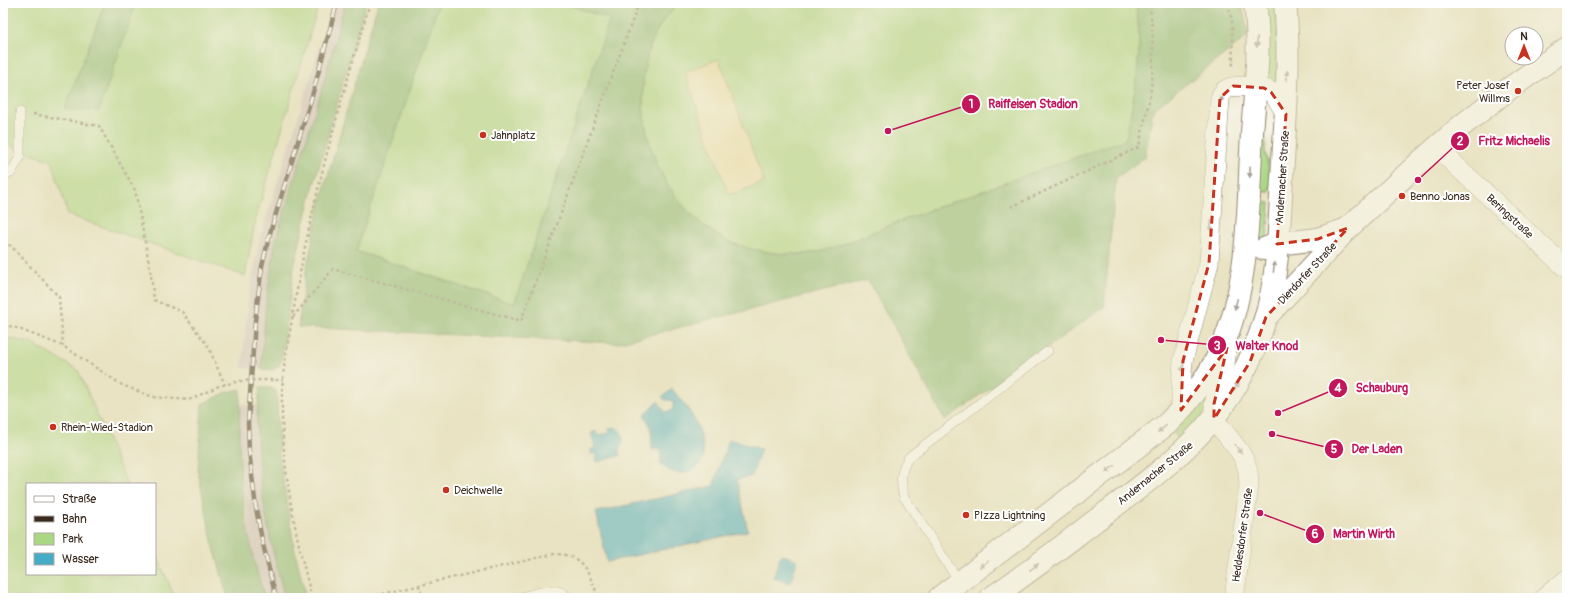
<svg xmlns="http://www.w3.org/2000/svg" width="1570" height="601" font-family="Pangolin,sans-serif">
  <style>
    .industrial { fill: #d2bfc1 }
    .green { fill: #aad784; stroke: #728051 }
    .forest { fill: #87b872; stroke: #617148 }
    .sand { fill: #eeda9e; stroke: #94825e }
    .water { fill: #46abc5; stroke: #406a72 }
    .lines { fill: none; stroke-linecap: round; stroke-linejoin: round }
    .lane-casing { stroke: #928670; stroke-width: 10 }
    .street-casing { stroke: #928670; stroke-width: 20 }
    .secondary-casing { stroke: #928670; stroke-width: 24 }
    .path { stroke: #928670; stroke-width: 2.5; stroke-dasharray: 3 3; stroke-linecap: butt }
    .lane { stroke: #fff; stroke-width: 9 }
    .street { stroke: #fff; stroke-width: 19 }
    .secondary { stroke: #fff; stroke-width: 22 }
    .rail-casing { stroke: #3b2a1e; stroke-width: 4.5 }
    .rail { stroke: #fff; stroke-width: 3; stroke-dasharray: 9; stroke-linecap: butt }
    .oneway { fill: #a79f9a }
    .marked { fill: none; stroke: #c8321e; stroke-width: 3; stroke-dasharray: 8 5; stroke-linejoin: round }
    .poi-dot { fill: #c8321e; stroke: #fff; stroke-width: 1.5 }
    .labels { text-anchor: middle; stroke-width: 4; stroke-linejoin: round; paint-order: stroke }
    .poi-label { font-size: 11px; fill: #3b2a1e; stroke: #fff; text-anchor: start }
    .street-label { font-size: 11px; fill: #3b2a1e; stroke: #fff }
    .leader { fill: none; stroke: #c2185b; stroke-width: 1.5 }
    .callout-dot { fill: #c2185b; stroke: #fff; stroke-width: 1.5 }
    .mark-label { font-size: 12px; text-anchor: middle; font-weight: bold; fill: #fff }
    .callout-label { font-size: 12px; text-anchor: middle; font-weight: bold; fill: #c2185b; stroke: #fff; stroke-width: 4; stroke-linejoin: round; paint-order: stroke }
  </style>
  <rect width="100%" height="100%" fill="#fff"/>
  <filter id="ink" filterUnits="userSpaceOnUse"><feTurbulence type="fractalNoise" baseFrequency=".025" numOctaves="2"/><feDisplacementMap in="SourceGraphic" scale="8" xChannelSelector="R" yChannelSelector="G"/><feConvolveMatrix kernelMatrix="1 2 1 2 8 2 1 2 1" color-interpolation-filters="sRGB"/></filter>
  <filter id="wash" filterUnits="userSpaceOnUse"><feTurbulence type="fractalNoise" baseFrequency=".012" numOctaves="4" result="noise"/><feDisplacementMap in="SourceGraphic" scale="16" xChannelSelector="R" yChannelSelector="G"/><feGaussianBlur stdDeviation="0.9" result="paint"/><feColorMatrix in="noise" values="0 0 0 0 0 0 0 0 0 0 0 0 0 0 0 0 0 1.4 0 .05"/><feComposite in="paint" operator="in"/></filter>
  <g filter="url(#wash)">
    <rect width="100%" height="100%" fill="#e9e3c3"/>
    <path class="industrial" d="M331,3H345L324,82L276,239L263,334L261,369L242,368L248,300L260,238L310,79Z
      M239,404L258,406L257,418L259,460L262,486L271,542L285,598H265L251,546L240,461L238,436Z"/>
    <path class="green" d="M3,3H105L65,109L98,111L136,3H319L256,218L245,276L68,215L52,161L17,149L3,142Z
      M439,3H563L610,19L514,304L356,251Z
      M681,3H1135C1145,49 1134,94 1126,139C1066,161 1005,183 944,205C922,213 900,221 878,230C858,238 839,247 818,252C804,255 787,254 773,253C756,250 737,247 722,238C680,214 652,169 645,122C639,81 644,29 681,3Z
      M1262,3H1277L1278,95L1264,83Z
      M1261,112H1266L1265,152L1271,177L1270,192L1257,191Z
      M1256,202L1270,203L1266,247H1261L1256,216Z
      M3,337L31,343L78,370L127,484H27V574H155V551L175,598H3Z
      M1209,385L1211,406L1181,441L1173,433Z"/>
    <path class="forest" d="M105,3H136L99,111L65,109Z
      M345,3H366L313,188L294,267L282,358L279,366L273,370L261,369L266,302L276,239L324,82Z
      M378,3H439L356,251L514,304L610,19L563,3H681C644,29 639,81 645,122C652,169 680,214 722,238C737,247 756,250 773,253C787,254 804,255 818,252C839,247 858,238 878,230C900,221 922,213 944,205C1005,183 1065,161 1126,139C1134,94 1145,49 1135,3H1241L1249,35L1153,110L1145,157L1116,178L1104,307L945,420L868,280L617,343L298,327L306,271L321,199Z
      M260,388H271L276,391L277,395L279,455L294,546L306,598H285C270,545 259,490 257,434C256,419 258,404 260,388Z
      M241,389C235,459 243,532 265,598H228L212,541L198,472L202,404L227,392Z"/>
    <path class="sand" d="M719,59L764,182L732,194L728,193L686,77L687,71Z"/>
    <path class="water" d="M672,389C685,404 699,421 702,442C703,446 704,453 703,457C699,471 683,477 671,471C667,470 664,466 661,464L660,449L652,450L651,427L644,415L658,401L665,412L671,411L673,408V402L670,400H665L662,397Z
      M614,427C625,431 625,440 619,449L620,456L597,462L595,453L591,454V449L595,448L591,433L596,431L597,435L610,433L609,428Z
      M729,439L761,449L752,476L737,480L748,531L607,562L596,512L713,486Z
      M781,554L798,560L790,583L773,578Z"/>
  </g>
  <g filter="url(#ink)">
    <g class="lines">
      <defs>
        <path id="lane" d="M3,175L11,173L20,157V112
          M960,583L904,497C900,482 900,470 909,457L1048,351
          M517,598C532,595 558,583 568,598"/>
        <path id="street" d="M1436,147L1567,269
          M1225,345L1226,359L1214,404V419L1240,452L1245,461L1248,471L1249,486L1234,598
          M1181,410V386L1183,361L1209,263L1220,98C1221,95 1223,91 1227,89C1234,84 1263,87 1270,91C1277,97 1281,107 1286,114
          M1544,598L1567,579"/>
        <path id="secondary" d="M1264,249L1277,244L1318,239L1345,230
          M1266,317L1348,228L1420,162L1460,127L1510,88L1567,48
          M939,598L1167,424C1191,400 1213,372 1225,340C1250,278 1248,199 1252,133C1255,91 1261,45 1255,3
          M991,598C1027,574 1061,547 1095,521C1175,461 1235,419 1265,319C1279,274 1279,225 1282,179C1285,121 1291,62 1285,3"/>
      </defs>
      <use href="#lane" class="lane-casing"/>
      <use href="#street" class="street-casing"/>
      <use href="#secondary" class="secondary-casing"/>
      <path class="path" d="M1228,3L1232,22L1233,68
        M33,114L99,126L135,190L150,268L154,300L182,312L208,346L225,385
        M1011,207L1139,147C1142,130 1147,113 1150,96C1154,69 1154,29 1149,3
        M3,242L11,246L59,297L63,346
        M293,317L333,269L521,321L639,3
        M3,325L14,327L63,346L122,385L153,397L189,400L219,386L240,381L261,380H283
        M419,585L422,598
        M312,598C295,536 281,463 282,399C282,369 289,338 294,308C310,205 340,103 370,3
        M365,598L554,554C585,554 588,574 599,598"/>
      <use href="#lane" class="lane"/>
      <use href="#street" class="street"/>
      <use href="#secondary" class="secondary"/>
      <defs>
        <path id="rail" d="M276,598L262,540L256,508L249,451L248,423L255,321L262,266L270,233L312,96L337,3"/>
      </defs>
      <use href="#rail" class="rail-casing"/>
      <use href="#rail" class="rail"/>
    </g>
    <defs><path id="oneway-solid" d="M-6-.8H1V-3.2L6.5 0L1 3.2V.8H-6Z"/></defs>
    <g class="oneway">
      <use href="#oneway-solid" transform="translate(1257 42) rotate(91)"/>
      <use href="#oneway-solid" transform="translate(1287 76) rotate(-87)"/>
      <use href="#oneway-solid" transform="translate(1222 97) rotate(114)"/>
      <use href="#oneway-solid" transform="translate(1250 172) rotate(93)"/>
      <use href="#oneway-solid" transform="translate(1211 226) rotate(93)"/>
      <use href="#oneway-solid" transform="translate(1274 267) rotate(-83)"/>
      <use href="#oneway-solid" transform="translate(1236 304) rotate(103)"/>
      <use href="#oneway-solid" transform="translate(1183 367) rotate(97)"/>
      <use href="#oneway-solid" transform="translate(1236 387) rotate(-58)"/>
      <use href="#oneway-solid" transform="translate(1162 429) rotate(141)"/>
      <use href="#oneway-solid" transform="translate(1238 449) rotate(56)"/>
      <use href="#oneway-solid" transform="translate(1110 469) rotate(143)"/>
      <use href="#oneway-solid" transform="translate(984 564) rotate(143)"/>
      <use href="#oneway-solid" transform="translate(1034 567) rotate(-37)"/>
    </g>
  </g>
  <path d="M0 0H1570V601H0ZM1233,86L1264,88L1271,92L1286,114L1277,244L1318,239L1348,228L1266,317L1250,362L1214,419V404L1227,348L1181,410L1183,361L1209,263L1220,98Z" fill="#e9e3c3" fill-opacity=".55" fill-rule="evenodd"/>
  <path class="marked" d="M1233,86L1264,88L1271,92L1286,114L1277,244L1318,239L1348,228L1266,317L1250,362L1214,419V404L1227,348L1181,410L1183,361L1209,263L1220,98Z"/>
  <g class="poi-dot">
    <circle cx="1518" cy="91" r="4"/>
    <circle cx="483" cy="135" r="4"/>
    <circle cx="1402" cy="196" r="4"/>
    <circle cx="53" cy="427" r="4"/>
    <circle cx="446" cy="490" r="4"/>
    <circle cx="966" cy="515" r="4"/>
  </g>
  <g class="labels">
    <g class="poi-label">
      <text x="1510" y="89" text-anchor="end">Peter Josef<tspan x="1510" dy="13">Willms</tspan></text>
      <text x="491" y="139">Jahnplatz</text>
      <text x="1410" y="200">Benno Jonas</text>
      <text x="61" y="431">Rhein-Wied-Stadion</text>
      <text x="454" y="494">Deichwelle</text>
      <text x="974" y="519">PIzza Lightning</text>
    </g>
    <g class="street-label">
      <text transform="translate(1282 177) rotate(-86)" y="4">Andernacher Straße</text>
      <text transform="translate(1510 216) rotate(43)" y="4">Beringstraße</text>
      <text transform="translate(1307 273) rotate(-47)" y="4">Dierdorfer Straße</text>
      <text transform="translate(1155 473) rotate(-39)" y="4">Andernacher Straße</text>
      <text transform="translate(1242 535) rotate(-82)" y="4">Heddesdorfer Straße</text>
    </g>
  </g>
  <path class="leader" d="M888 131L971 104M1418 180L1460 141M1161 340L1217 345M1278 413L1338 388M1272 434L1334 449M1260 513L1315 534"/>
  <g class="callout-dot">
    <circle cx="888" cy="131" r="4"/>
    <circle cx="1418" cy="180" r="4"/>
    <circle cx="1161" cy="340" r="4"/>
    <circle cx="1278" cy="413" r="4"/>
    <circle cx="1272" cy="434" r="4"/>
    <circle cx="1260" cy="513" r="4"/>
    <circle cx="971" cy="104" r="10"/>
    <circle cx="1460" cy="141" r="10"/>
    <circle cx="1217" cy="345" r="10"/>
    <circle cx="1338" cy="388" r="10"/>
    <circle cx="1334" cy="449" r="10"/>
    <circle cx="1315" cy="534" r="10"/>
  </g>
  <g class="mark-label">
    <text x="971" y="108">1</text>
    <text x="1460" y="145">2</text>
    <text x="1217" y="350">3</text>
    <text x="1338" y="392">4</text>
    <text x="1334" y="453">5</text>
    <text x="1315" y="538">6</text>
  </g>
  <g class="callout-label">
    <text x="1033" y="108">Raiffeisen Stadion</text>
    <text x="1514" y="145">Fritz Michaelis</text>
    <text x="1267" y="350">Walter Knod</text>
    <text x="1382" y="392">Schauburg</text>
    <text x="1377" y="453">Der Laden</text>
    <text x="1364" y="538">Martin Wirth</text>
  </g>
  <rect width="1570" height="601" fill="none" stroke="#fff" stroke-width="16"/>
  <rect x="26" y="483" width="130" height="92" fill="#ffffff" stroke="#b1aaa5"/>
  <rect x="34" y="496" width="20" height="6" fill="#ffffff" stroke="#b1aaa5"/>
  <text x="62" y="503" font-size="12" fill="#3b2a1e">Straße</text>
  <rect x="34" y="516" width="20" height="6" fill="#3b2a1e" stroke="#b1aaa5"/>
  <text x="62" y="523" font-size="12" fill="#3b2a1e">Bahn</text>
  <rect x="34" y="533" width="20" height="12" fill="#aad784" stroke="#b1aaa5"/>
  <text x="62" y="543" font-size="12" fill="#3b2a1e">Park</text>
  <rect x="34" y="553" width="20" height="12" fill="#46abc5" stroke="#b1aaa5"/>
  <text x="62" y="563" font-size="12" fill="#3b2a1e">Wasser</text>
  <g transform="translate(1524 46)"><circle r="19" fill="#ffffff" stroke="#b1aaa5"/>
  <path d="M0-3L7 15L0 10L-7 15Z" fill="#c8321e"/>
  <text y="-6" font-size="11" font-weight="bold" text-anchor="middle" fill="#3b2a1e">N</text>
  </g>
</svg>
